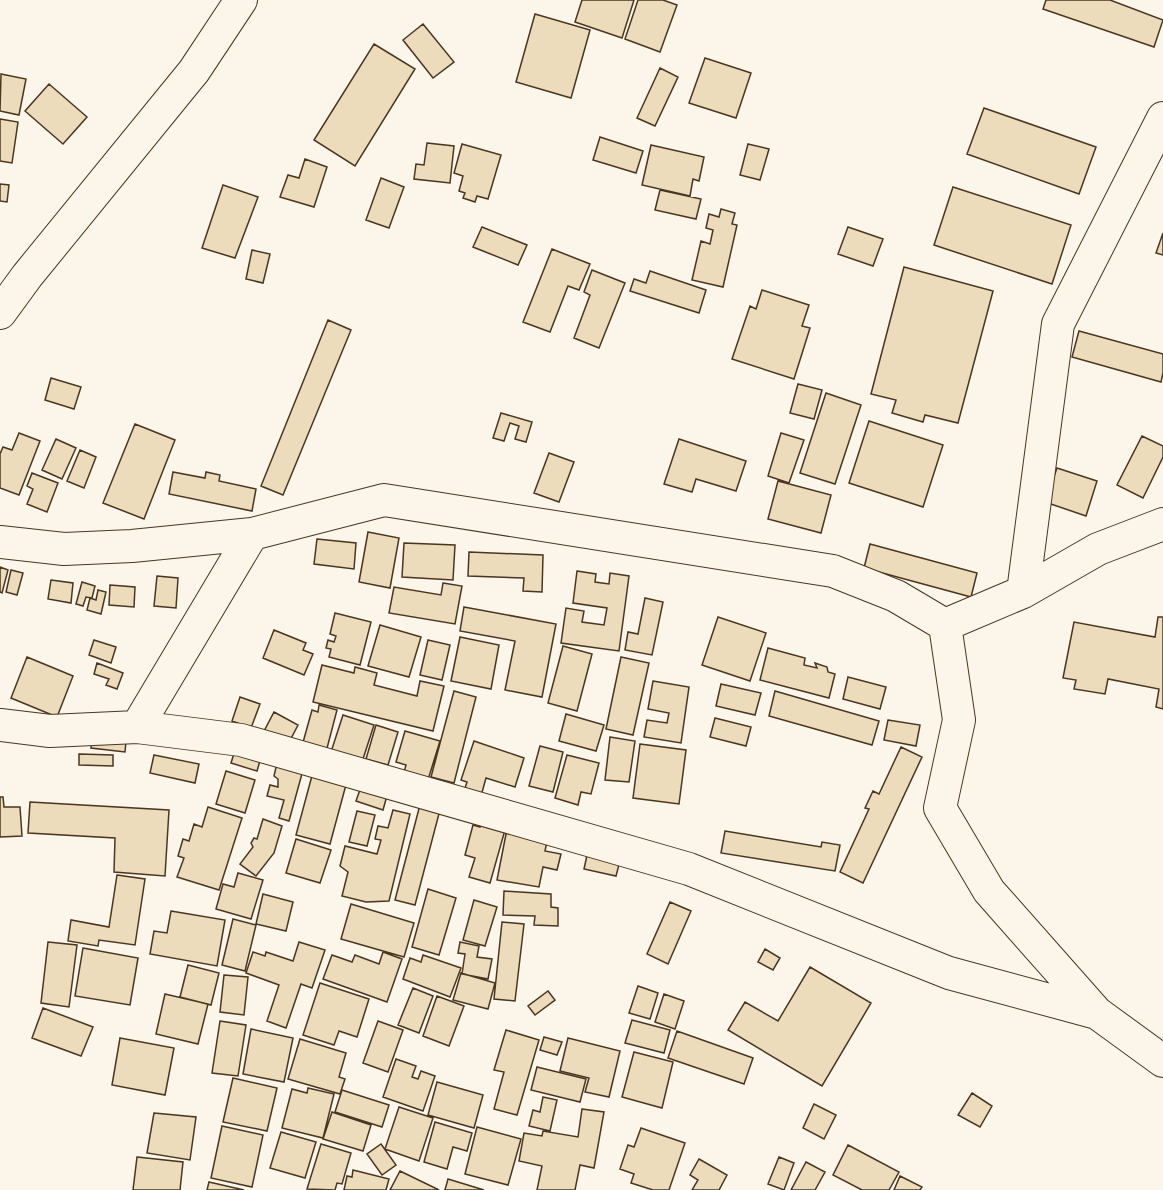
<svg xmlns="http://www.w3.org/2000/svg" width="1163" height="1190" font-family="Commissioner,sans-serif">
  <style>
    .building { fill: #ecdcbc; stroke: #4a3520; stroke-width: 1.5 }
    .lines { fill: none; stroke-linecap: round; stroke-linejoin: round }
    .minor-casing { stroke: #4a3520; stroke-width: 34 }
    .minor { stroke: #fbf6e9; stroke-width: 32 }
  </style>
  <rect width="100%" height="100%" fill="#fbf6e9"/>
  <path class="building" d="M582,0H634L622,38L575,22Z
    M638,0H663L677,5L660,52L625,39Z
    M1046,0H1110L1163,20L1154,47L1043,9Z
    M535,14L590,30L571,98L516,82Z
    M423,24L454,62L433,78L403,40Z
    M374,44L415,69L355,166L314,140Z
    M705,58L751,73L736,118L689,103Z
    M660,68L678,77L655,126L637,118Z
    M1,74L26,79L19,115L0,111Z
    M49,84L87,117L63,144L25,111Z
    M984,108L1096,147L1079,194L967,154Z
    M0,119L18,122L12,163L0,161Z
    M600,137L643,151L636,173L593,160Z
    M427,143L454,146L450,183L414,179L416,164L424,165Z
    M462,144L501,155L488,199L477,196L475,202L463,198L465,193L459,191L463,176L454,173Z
    M748,144L769,149L760,180L740,175Z
    M651,145L704,157L699,181L693,179L690,196L642,185Z
    M305,159L327,167L314,207L280,197L288,175L299,178Z
    M381,178L404,187L389,228L366,220Z
    M0,184L9,185L7,202L0,201Z
    M223,185L258,197L235,258L202,248Z
    M953,187L1071,225L1052,284L934,245Z
    M660,190L701,199L696,219L655,210Z
    M721,209L735,213L732,224L737,225L723,287L692,280L701,241L710,244L713,230L706,228L709,214L719,217Z
    M482,227L527,245L518,265L473,247Z
    M848,227L883,239L873,266L838,254Z
    M1163,233V255L1156,253Z
    M552,249L590,264L579,290L568,286L550,332L523,322Z
    M252,250L270,254L263,283L246,279Z
    M904,267L993,291L958,423L925,415L923,422L892,413L896,400L871,394Z
    M592,270L625,283L599,348L574,338L590,295L584,292Z
    M650,271L706,290L699,313L630,291L634,279L646,283Z
    M762,290L809,305L802,326L810,328L794,379L732,359L750,306L756,309Z
    M328,320L351,330L283,495L261,486Z
    M1079,331L1163,354V373L1161,382L1072,357Z
    M51,378L81,387L74,409L45,400Z
    M798,384L822,390L814,419L790,413Z
    M826,393L861,405L835,484L800,473Z
    M501,413L532,422L526,442L515,439L519,426L510,423L504,441L493,438Z
    M869,421L943,445L923,507L849,483Z
    M135,424L175,440L144,519L103,503Z
    M19,433L40,441L19,495L0,488V454L3,447L12,450Z
    M781,433L804,440L789,483L768,476Z
    M1142,436L1163,446V457L1143,498L1117,485Z
    M56,439L76,448L62,479L42,470Z
    M679,439L746,461L736,491L696,479L692,492L664,484Z
    M80,450L96,457L84,488L67,481Z
    M549,453L574,462L559,502L534,493Z
    M1057,468L1097,481L1086,516L1045,502Z
    M173,472L205,478L206,472L220,475L219,481L256,489L252,511L169,494Z
    M32,473L58,483L47,512L27,504L33,489L27,486Z
    M778,481L831,495L821,533L768,519Z
    M368,532L399,538L390,588L359,582Z
    M317,539L356,543L354,569L314,564Z
    M404,543L455,545L453,580L402,577Z
    M870,544L977,573L971,597L864,568Z
    M469,552L543,555L542,592L523,591L524,578L468,576Z
    M0,567L8,570L2,593L0,592Z
    M11,570L23,573L17,595L6,592Z
    M577,571L596,574L595,582L609,584L610,573L629,576L619,651L561,643L566,608L584,611L582,622L604,625L607,608L573,603Z
    M157,576L178,578L176,608L154,606Z
    M51,580L73,583L71,603L48,599Z
    M82,582L95,586L92,598L86,597L83,606L76,604Z
    M443,583L462,586L455,624L389,613L394,587L441,595Z
    M110,585L135,587L134,607L109,605Z
    M98,590L106,592L101,614L87,610L90,598L96,600Z
    M645,598L663,602L652,655L625,650L628,632L638,634Z
    M464,607L556,624L542,697L505,690L515,641L460,631Z
    M335,613L371,622L360,665L329,657L331,649L326,648L328,640L334,642L336,636L330,634Z
    M718,617L766,633L750,681L702,665Z
    M1158,617H1163V709L1156,707L1159,689L1108,679L1105,694L1074,689L1076,680L1063,678L1074,622L1155,637Z
    M380,625L421,637L409,677L368,666Z
    M274,630L306,643L303,650L313,654L304,675L263,658Z
    M460,637L499,645L491,689L451,681Z
    M94,640L116,647L111,663L89,655Z
    M428,640L450,645L442,680L420,675Z
    M563,646L592,654L577,711L548,703Z
    M768,648L805,658L804,665L817,668L815,663L827,667L828,672L835,674L829,698L760,680Z
    M27,657L73,676L57,717L11,698Z
    M621,657L649,663L633,735L606,729Z
    M97,663L123,673L117,689L106,685L109,679L94,674Z
    M322,665L354,673L355,667L377,673L374,685L417,696L420,681L444,686L433,731L313,702Z
    M848,677L886,687L880,709L843,699Z
    M653,681L689,687L681,743L644,737L647,720L667,723L669,713L648,709Z
    M721,684L761,693L755,715L716,706Z
    M454,691L476,697L454,783L431,777Z
    M775,691L879,721L872,745L769,716Z
    M240,697L260,704L251,728L232,721Z
    M319,705L337,710L326,752L302,746L312,710L318,712Z
    M274,712L298,725L285,750L261,737Z
    M566,714L604,725L596,751L559,741Z
    M343,715L374,725L362,762L331,752Z
    M715,718L751,727L746,746L710,737Z
    M888,720L920,725L916,746L884,740Z
    M376,725L398,732L388,765L366,759Z
    M405,731L440,741L427,783L403,776L406,765L396,762Z
    M92,737L126,741L125,752L91,748Z
    M610,737L635,741L629,782L605,780Z
    M474,741L524,758L515,787L486,778L481,796L464,791L467,782L461,780Z
    M640,744L686,750L679,804L633,798Z
    M540,746L563,752L553,792L529,786Z
    M236,747L262,754L257,771L231,763Z
    M901,747L922,757L863,883L840,872L869,809L865,808L873,791L879,794Z
    M79,754L113,755V766L79,765Z
    M154,755L199,764L195,783L150,773Z
    M567,755L599,763L591,794L581,792L578,805L555,798Z
    M277,763L303,770L289,821L279,818L284,800L267,796L270,785L278,787V779L274,776Z
    M226,771L255,780L245,813L216,804Z
    M313,772L347,781L330,844L296,835Z
    M362,784L388,792L383,810L356,801Z
    M0,797H3L4,807H20L22,836L0,837Z
    M421,801L441,806L415,905L395,900Z
    M30,802L169,810L165,876L114,872L115,838L28,833Z
    M208,807L242,818L219,890L177,877L184,858L178,856L183,839L189,841L194,824L202,827Z
    M393,810L410,814L389,901L366,902L342,896L348,872L340,866L345,846L377,854L381,840L375,839L378,826L388,828Z
    M357,811L375,815L367,846L349,842Z
    M263,819L282,826L274,853L256,876L240,864L253,847L251,843L254,838L257,839Z
    M482,819L505,830L490,883L469,877L475,858L465,855L473,825L480,827Z
    M507,829L548,837L545,851L561,854L557,870L543,867L539,887L497,880Z
    M725,831L821,847L822,842L840,845L835,871L721,853Z
    M296,839L331,850L320,883L286,873Z
    M589,846L622,853L616,876L584,869Z
    M238,873L263,880L251,919L216,909L223,884L234,887Z
    M117,875L145,879L135,945L99,940L98,946L68,941L71,920L109,927Z
    M428,889L456,898L439,955L412,947Z
    M504,891L551,894V907L558,908V926L534,925L535,916L503,915Z
    M263,894L293,902L286,931L256,924Z
    M474,900L497,907L485,946L463,940Z
    M670,902L691,911L668,964L647,954Z
    M351,904L414,923L404,957L341,939Z
    M171,911L225,920L217,966L150,954L154,931L167,933Z
    M233,919L256,925L245,971L222,965Z
    M502,922L524,924L515,1001L494,999Z
    M48,942L77,945L69,1007L41,1003Z
    M299,942L325,950L312,988L301,984L286,1028L267,1021L279,985L246,973L253,952L265,956L266,952L293,961Z
    M460,942L479,946L477,957L492,959L488,979L462,974L465,954L458,953Z
    M83,948L138,958L130,1005L75,996Z
    M765,949L780,958L773,970L758,962Z
    M383,952L402,959L387,1002L323,979L332,955L352,962L355,955L379,964Z
    M423,955L461,968L450,997L403,979L410,958L421,962Z
    M188,965L219,973L211,1005L180,997Z
    M810,967L871,1003L822,1086L728,1030L745,1002L778,1021Z
    M461,973L495,983L488,1009L453,1000Z
    M224,975L248,977L244,1015L220,1012Z
    M320,983L369,999L357,1037L339,1031L334,1045L303,1035Z
    M638,986L658,993L650,1019L629,1013Z
    M413,988L433,996L419,1033L398,1025Z
    M548,991L555,1000L535,1015L528,1006Z
    M165,994L208,1004L198,1044L156,1034Z
    M664,994L684,1001L675,1029L655,1022Z
    M437,996L464,1006L449,1046L423,1036Z
    M43,1008L93,1027L81,1056L32,1038Z
    M632,1020L670,1030L664,1053L625,1043Z
    M220,1021L246,1025L238,1076L212,1073Z
    M378,1021L403,1030L388,1072L363,1063Z
    M251,1029L293,1038L284,1082L243,1074Z
    M506,1030L539,1040L517,1115L494,1109L504,1072L494,1070Z
    M677,1031L753,1058L744,1084L668,1058Z
    M544,1037L562,1042L557,1055L540,1050Z
    M120,1038L174,1048L165,1095L112,1085Z
    M568,1038L620,1051L609,1097L585,1092L589,1078L560,1071Z
    M300,1039L346,1053L339,1077L345,1079L340,1094L288,1079Z
    M634,1052L673,1062L662,1108L622,1097Z
    M396,1059L416,1066L412,1077L418,1079L421,1071L435,1076L423,1111L383,1097Z
    M537,1067L586,1079L580,1102L531,1090Z
    M233,1078L277,1088L267,1131L223,1122Z
    M437,1082L483,1095L474,1128L428,1115Z
    M308,1088L334,1094L323,1138L282,1128L292,1089L307,1093Z
    M342,1090L389,1105L382,1127L335,1112Z
    M972,1093L992,1106L980,1127L958,1115Z
    M543,1097L557,1100L550,1131L529,1126L533,1110L540,1112Z
    M814,1104L836,1115L824,1139L803,1128Z
    M399,1107L433,1118L419,1161L385,1149Z
    M582,1109L604,1112L594,1168L580,1165L575,1190H537L542,1166L519,1161L524,1133L542,1136L543,1131L578,1137Z
    M332,1112L371,1125L363,1151L323,1139Z
    M154,1113L196,1117L190,1160L147,1153Z
    M435,1122L472,1133L467,1151L453,1147L447,1169L424,1162Z
    M222,1126L263,1135L252,1187L211,1178Z
    M477,1127L521,1139L508,1185L465,1174Z
    M641,1128L685,1143L669,1190H653L631,1183L634,1174L620,1169L628,1145L634,1147Z
    M281,1132L316,1142L305,1178L270,1168Z
    M321,1144L351,1153L342,1184L337,1183L335,1190L307,1189Z
    M381,1144L396,1165L382,1175L367,1154Z
    M848,1145L899,1172L889,1190H862L833,1175Z
    M137,1157L183,1162L180,1190H133Z
    M779,1157L794,1163L784,1190L768,1184Z
    M699,1159L727,1175L719,1190H692L698,1180L690,1175Z
    M806,1162L825,1172L815,1190H791Z
    M353,1170L389,1179L386,1190H344L347,1176L352,1177Z
    M400,1171L439,1190H390Z
    M900,1176L922,1187L920,1190H894Z
    M448,1179L484,1190H445Z
    M209,1182L244,1190H207Z"/>
  <g class="lines">
    <defs>
      <path id="minor" d="M0,313L27,276L194,71L241,0
        M0,542L64,549L132,546L252,534L384,500L833,571L896,596L945,625L959,720L940,808L989,891L1097,1013L1163,1061
        M1023,592L1058,324L1163,118
        M945,625L1023,592L1098,549L1163,524
        M0,725L50,731L137,727L241,740L689,869L949,973L1097,1013
        M137,727L252,534"/>
    </defs>
    <use href="#minor" class="minor-casing"/>
    <use href="#minor" class="minor"/>
  </g>
</svg>
